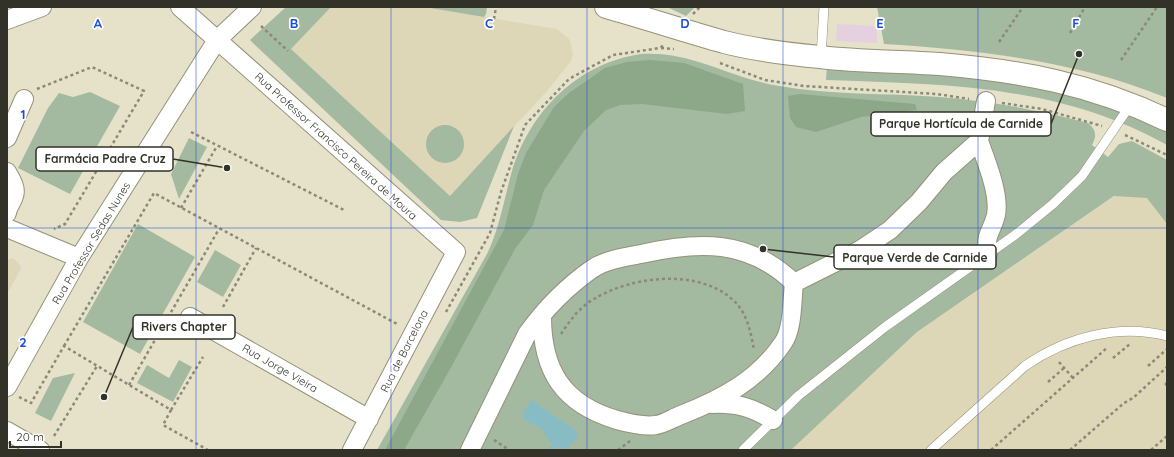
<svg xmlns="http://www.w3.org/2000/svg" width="1174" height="457" font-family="Quicksand,sans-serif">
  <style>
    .industrial { fill: #e4d0df }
    .built { fill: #ddd7b7 }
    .green { fill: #a3b9a0 }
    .forest { fill: #8ca888 }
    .water { fill: #88bcc5 }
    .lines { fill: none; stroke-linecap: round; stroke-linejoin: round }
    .stream { stroke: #88bcc5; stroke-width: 5 }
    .lane-casing { stroke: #96917a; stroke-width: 10 }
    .street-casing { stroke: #96917a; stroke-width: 20 }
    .secondary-casing { stroke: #96917a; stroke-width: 24 }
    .path { stroke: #8b8978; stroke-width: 2.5; stroke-dasharray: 3 3; stroke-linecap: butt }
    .lane { stroke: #fff; stroke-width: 9 }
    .street { stroke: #fff; stroke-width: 18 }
    .secondary { stroke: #fff; stroke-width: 22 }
    .grid { fill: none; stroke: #1d4ed8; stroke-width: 1; stroke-opacity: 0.55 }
    .labels { text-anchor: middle; stroke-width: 3.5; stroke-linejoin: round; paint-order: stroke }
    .street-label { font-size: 11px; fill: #333228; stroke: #fff }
    .grid-label { font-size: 13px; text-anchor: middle; font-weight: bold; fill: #1d4ed8; stroke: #fff; stroke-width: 3.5; stroke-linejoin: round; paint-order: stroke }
    .leader { fill: none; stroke: #333228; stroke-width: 1.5 }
    .callout-dot { fill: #333228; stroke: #fff; stroke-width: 1.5 }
    .callout { fill: #fff; stroke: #333228; stroke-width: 1.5 }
    .callout-label { font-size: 12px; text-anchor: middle; font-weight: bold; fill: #333228 }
  </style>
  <rect width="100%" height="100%" fill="#e6e2c9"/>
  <path class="industrial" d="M837,24L877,26V43L836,41Z"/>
  <path class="built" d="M331,7H424L557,29L569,39L571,44L573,55L571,61L547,91L450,196L291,49Z
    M1167,190V450H791L917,332L1115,196Z
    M13,258L22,267L7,294V260Z"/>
  <path class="green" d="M286,7H331L291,49L450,196L514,126L477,218L460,222L441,220L254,44L250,40Z
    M424,7H487L486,14L484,17Z
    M667,7H695L686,16Z
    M877,7H1167V98C1078,61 980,50 884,44Z
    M641,54C693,51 729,78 779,86C832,95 885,93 939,97C989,101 1039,110 1088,123C1096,129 1097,136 1092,145L1108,157L1119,144L1132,141L1167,160V224L1147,198L1114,196L917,332L791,450H377C402,406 426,362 451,318C463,296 476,274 488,252C500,226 504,199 512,171C530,111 578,63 641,54Z
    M827,66L986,76L1096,99L1167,130V145C1059,85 946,84 826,80Z
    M90,92L120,106L70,194L18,168L48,108L59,93L73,97Z
    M426 144a19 19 0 1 1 38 0a19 19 0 1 1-38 0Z
    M189,138L207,147L179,199L171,174Z
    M138,224L195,257L140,354L83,322Z
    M215,250L241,265L223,297L197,282Z
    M179,360L192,367L173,402L137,383L147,365L169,378Z
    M75,373L51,421L35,413L53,378Z"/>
  <path class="forest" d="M650,60L684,63L743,84L745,111L727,114L642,104L620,105L606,110L584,131L544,190L533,225L515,249L449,371L404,450H385L504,230L518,174L526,153L554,107L569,93L605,68L627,62Z
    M800,94L915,104L917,110L861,117L816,132L796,127L790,118L788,96Z"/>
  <path class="water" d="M532,400L578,432C577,440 570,448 562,449L550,442L542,429L523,419V412Z"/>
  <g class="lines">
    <path class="stream" d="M550,450L560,442"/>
    <defs>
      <path id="lane" d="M821,57L824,7
        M743,450L798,396L885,327L1015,235L1053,204L1082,176L1131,104
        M931,450L1025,366C1065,338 1118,323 1167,336"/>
      <path id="street" d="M180,7L456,252L352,450
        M7,20L42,7
        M7,138L24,99
        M979,141L986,101
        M7,172C11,179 17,188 14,196C12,203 8,206 7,213
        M7,228L79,258
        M794,283L860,250L890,230L919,202L944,172L979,141C986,161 1000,194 996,215C992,232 984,235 988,254
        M190,317L369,419
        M7,387L79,258L217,40L252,7
        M712,404C737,403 751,407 773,420
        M7,431L40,450
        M470,450L527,334C544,310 568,286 592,269C605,260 625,257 641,254C698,241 749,239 794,283C792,300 793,329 783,343C758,380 722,399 681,415C673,418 664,424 656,425C644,427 628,423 617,420C563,404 542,371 542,316"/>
      <path id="secondary" d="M606,7C645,18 685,31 724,42C755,50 788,54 820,57C860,62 900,61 940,64C1022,71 1092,84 1167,120"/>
    </defs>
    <use href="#lane" class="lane-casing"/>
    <use href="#street" class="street-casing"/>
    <use href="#secondary" class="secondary-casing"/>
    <path class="path" d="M693,14L700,7
      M494,19L496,7
      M261,26L288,51
      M1070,33L1085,7
      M999,42L1023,7
      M661,48L674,49
      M1121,60L1157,7
      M720,63L765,80L804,86L937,94L969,99
      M37,89L92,67L144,91L65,224L54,229
      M1002,103L1042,109L1102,126
      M191,132L346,211
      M1125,135L1167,155
      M181,208L217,146
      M223,307L256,248
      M446,312L490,233L501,192L525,125L569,79L613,55L660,48L664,45
      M561,334C570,320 580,307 594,299C632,276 698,268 733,300C747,312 751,333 754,350
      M64,346L154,193L399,325
      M1113,358L1130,344
      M1059,362L1073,378
      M1148,366L1167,349
      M1048,382L1064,368
      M129,385L219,229
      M1165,385L1167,383
      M19,397L31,403L64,346L171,410L163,425L208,450
      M171,410L203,357
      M54,436L97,366
      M494,440L509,450
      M618,450L630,441
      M991,450L1108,347
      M1070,450L1124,403L1133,398L1167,367
      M1151,450L1167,436"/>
    <use href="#lane" class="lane"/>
    <use href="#street" class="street"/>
    <use href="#secondary" class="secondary"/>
  </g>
  <path class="grid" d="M196,7V450M391,7V450M587,7V450M783,7V450M978,7V450M7,228H1167"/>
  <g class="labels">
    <g class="street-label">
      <text transform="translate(336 146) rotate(42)" y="4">Rua Professor Francisco Pereira de Moura</text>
      <text transform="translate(91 243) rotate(-59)" y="4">Rua Professor Sedas Nunes</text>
      <text transform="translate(404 351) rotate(-63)" y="4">Rua de Barcelona</text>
      <text transform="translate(280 368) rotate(30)" y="4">Rua Jorge Vieira</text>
    </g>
  </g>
  <g class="grid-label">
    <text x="98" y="28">A</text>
    <text x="294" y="28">B</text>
    <text x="489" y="28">C</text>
    <text x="685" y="28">D</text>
    <text x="880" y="28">E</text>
    <text x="1076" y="28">F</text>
    <text x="23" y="119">1</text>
    <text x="23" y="347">2</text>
  </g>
  <path class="leader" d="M1079 54L1051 124M227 168L173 159M763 249L834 257M104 397L133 327"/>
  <g class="callout-dot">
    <circle cx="1079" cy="54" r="4"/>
    <circle cx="227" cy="168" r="4"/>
    <circle cx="763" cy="249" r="4"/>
    <circle cx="104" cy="397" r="4"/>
  </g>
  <g class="callout">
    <rect x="871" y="112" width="180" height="24" rx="4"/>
    <rect x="36" y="147" width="137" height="24" rx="4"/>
    <rect x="834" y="245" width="162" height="24" rx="4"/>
    <rect x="133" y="315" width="102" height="24" rx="4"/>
  </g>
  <g class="callout-label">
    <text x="961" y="128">Parque Hortícula de Carnide</text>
    <text x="105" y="163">Farmácia Padre Cruz</text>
    <text x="915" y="262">Parque Verde de Carnide</text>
    <text x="184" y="331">Rivers Chapter</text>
  </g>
  <rect width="1174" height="457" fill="none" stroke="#333228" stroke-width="16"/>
  <path d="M10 441v6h51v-6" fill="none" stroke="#333228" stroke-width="2"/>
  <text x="16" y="441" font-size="12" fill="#333228" stroke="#ffffff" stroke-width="3" paint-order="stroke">20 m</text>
</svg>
